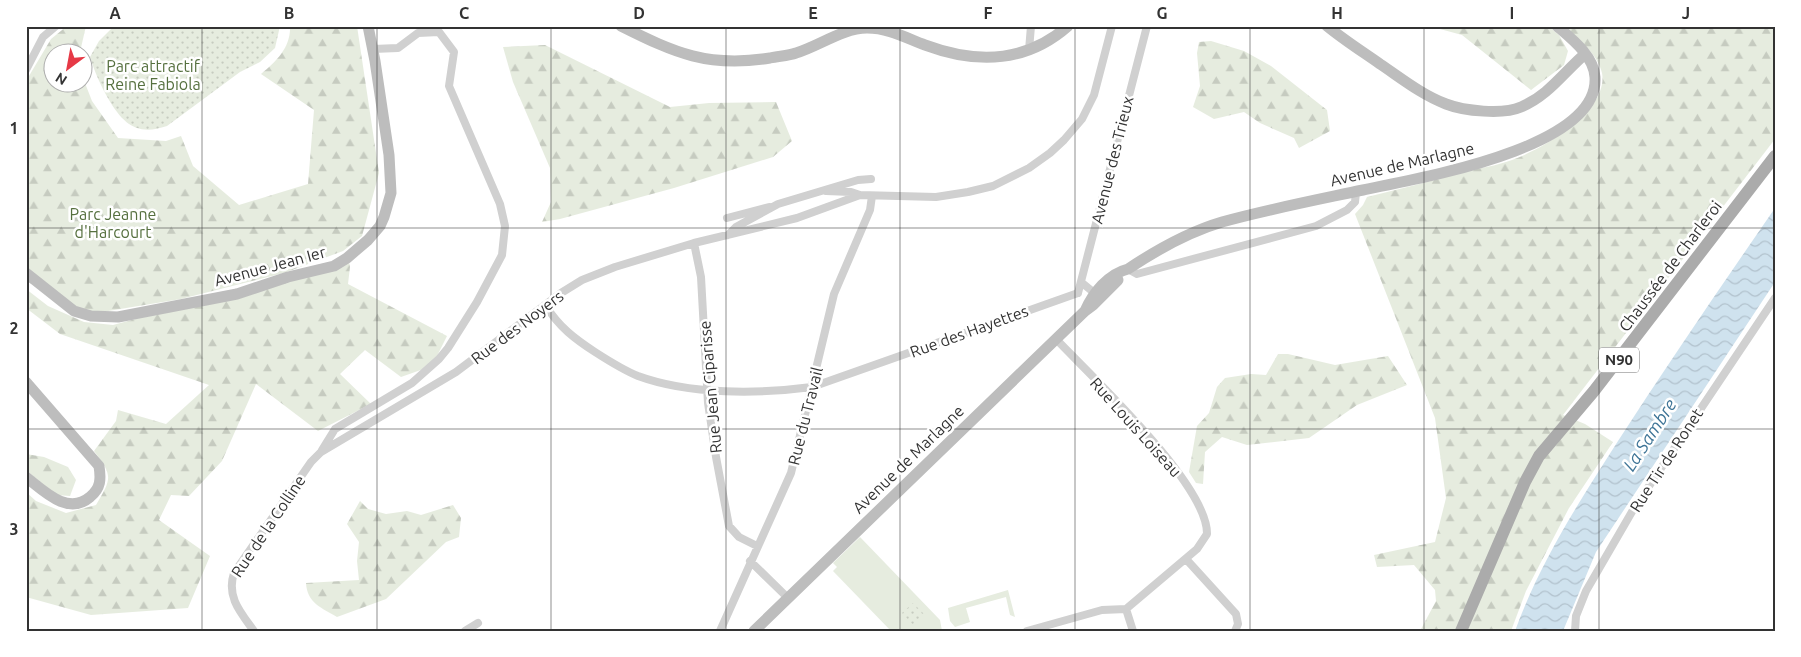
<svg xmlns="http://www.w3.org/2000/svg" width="1801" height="657" font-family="Ubuntu,sans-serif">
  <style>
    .green { fill: #e6ecdf }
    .forest { fill: url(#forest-firs) }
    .park { fill: url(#park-dots) }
    .water { fill: url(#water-waves) }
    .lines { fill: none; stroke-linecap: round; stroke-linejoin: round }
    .street { stroke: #d0d0d0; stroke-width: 8 }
    .secondary { stroke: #bdbdbd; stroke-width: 11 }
    .primary { stroke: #ababab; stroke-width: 12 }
    .grid { fill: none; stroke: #333; stroke-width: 1; stroke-opacity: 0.55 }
    .labels { text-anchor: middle; stroke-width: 5; stroke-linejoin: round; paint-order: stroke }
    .shield { fill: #fff; stroke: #707070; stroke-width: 1 }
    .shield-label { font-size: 15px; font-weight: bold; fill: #333 }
    .park-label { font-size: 16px; fill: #56703f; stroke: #fff }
    .street-label { font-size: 16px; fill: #333; stroke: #fff }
    .water-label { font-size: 18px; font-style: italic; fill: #3f7597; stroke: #fff }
    .neatline { fill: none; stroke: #333; stroke-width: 2 }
    .grid-label { font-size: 16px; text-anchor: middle; font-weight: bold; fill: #333 }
  </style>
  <defs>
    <pattern id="forest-firs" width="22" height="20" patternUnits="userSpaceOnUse" patternTransform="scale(1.25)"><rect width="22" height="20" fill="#e6ecdf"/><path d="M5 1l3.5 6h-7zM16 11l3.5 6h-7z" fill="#c6cbc0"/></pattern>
    <pattern id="park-dots" width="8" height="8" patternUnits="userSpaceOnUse" patternTransform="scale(1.25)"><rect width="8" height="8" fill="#e6ecdf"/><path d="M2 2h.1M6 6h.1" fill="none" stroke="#c6cbc0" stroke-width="1.8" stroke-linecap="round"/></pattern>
    <pattern id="water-waves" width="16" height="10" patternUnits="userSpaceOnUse" patternTransform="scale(1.25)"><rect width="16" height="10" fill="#cfe2ee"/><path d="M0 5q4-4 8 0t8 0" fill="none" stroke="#b2c2cd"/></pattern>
  </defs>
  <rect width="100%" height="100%" fill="#fff"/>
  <path class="green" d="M860,537L940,620L942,631H891L833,571L837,567L833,563Z
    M1008,590L1015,617L1010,615L1006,597L966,608L970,622L955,627L950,621L948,608Z"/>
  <path class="forest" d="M67,26H86L80,52H52V82H82L83,78L92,101L118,138L166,141L181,136L193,166L239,205L308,184L314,110L261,74C277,61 291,47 290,26H357L379,173L362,236L343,251L284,273L181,299L96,313L78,309L28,282L26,281V81L51,39Z
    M1438,26H1548L1559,35L1568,51L1564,65L1531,90L1462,35L1440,29Z
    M1564,26H1775V139L1563,415L1585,424L1613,442L1569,508L1526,591L1511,631H1420L1436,601L1435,590L1414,565L1377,567L1374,555L1435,542L1446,498L1435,418L1355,214L1363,205L1367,197C1399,189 1432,181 1464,172C1479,168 1496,166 1512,160C1541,150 1609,111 1602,73C1598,54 1577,38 1564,26Z
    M1211,41L1244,51L1271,66L1327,110L1330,131L1299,148L1294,138L1260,123L1244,112L1214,119L1193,107L1200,86L1197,53L1199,42Z
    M545,45L670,107L709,103L776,102L792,141L773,157L674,188L560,219L542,222L551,202L550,168L513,82L503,47Z
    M349,262L350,267L348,284L447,336L432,366L401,377L365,350L340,374L371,404L318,431L256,384L222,461L189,496L171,495L159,520L210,556L188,608L91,615L26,597V492L36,501L66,513L96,505C112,478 113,476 94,451L116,421L118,410L166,424L209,385L60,334L26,308V289L48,306L84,322L113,325Z
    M1278,354H1288L1335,365L1388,356L1407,385L1357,405L1309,438L1247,445L1222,437L1205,452L1203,484L1196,483L1189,472L1197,426L1209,413L1217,387L1225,378L1251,374L1266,375Z
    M26,454L44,457L68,467L76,480L70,496L56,495L26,470Z
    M360,501L368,509L386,514L407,511L421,515L453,505L461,518L459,537L446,542L386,599L337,617C322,608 307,603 306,583L359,580L357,561L359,542L347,524Z"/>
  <path class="park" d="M114,26H280L275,48L260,62L240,72L167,126C138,136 124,125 109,100C101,86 95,73 90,57L99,41Z
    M913,603L925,615L914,626L902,613Z"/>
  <path class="water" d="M1775,208V282L1596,552L1563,631H1515C1540,562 1579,502 1618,441C1669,362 1722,285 1775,208Z"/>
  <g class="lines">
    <path class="street" d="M1029,50L1031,26
      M26,70L43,37L56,26
      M826,191L851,192L860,195
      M727,218L769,207
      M728,235L736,227L778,204L858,180L871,179
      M694,243L701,277L708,403L716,457L729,526L739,537L757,546
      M1128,269L1137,274L1316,226L1347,210L1355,202L1356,192
      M1081,282L1098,296
      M1078,293L1147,26
      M546,306C559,327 575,339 595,352C609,361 623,370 638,376C690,395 759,394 812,387L1078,293
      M322,450L335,429L412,383L439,359L448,348L477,302L502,255L505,226L500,204L449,86L454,52L439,32L418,33L398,48L373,49
      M1186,559L1236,614L1238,624L1235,631
      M750,561L788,598
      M1126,609L1133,631
      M254,631C241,613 226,597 234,573L311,462L321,452L456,372L561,293L582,280L615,267L694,243L797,218L860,195L936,197L968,192L993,186L1029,168L1050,153L1064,140L1082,119L1094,95L1112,26
      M465,631L478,623
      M720,631L791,473L834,294L870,210L872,196
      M1027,631L1102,610L1126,609L1197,549L1207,534C1208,485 1092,377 1056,339
      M1575,631L1576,616L1586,591L1633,510L1775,298"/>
    <path class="secondary" d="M621,26C675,53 708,68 770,58C778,56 788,56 796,53C819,46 843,28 867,28C889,28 906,38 925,45C976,64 1026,63 1068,26
      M1327,26C1344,40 1363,52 1380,64C1401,78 1422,95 1446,104C1464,111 1503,115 1521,107C1548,96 1564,72 1585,54
      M26,273L74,311L91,316L118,317L237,294L288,277L334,266L347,258L368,240L380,226L384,217L391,193L389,155L375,61L368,26
      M1085,311C1093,293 1108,274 1128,269C1158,249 1188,232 1222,222C1269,209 1316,200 1363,190C1414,179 1600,149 1595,77C1594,56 1572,39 1557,26
      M26,382L99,466C101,479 101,488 90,497C68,516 44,491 26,477
      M754,631L1085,311L1093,305L1118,280"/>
    <path class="primary" d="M1461,631L1525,482L1539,456L1594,391L1775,156"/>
  </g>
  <path class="grid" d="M202,26V631M377,26V631M551,26V631M726,26V631M900,26V631M1075,26V631M1250,26V631M1424,26V631M1599,26V631M26,228H1775M26,429H1775"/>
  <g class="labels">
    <rect class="shield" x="1599" y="347.5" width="40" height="25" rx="4"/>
    <g class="shield-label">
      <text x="1619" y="365">N90</text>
    </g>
    <g class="park-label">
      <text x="153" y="72">Parc attractif<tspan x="153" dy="18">Reine Fabiola</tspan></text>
      <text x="113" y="220">Parc Jeanne<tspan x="113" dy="18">d'Harcourt</tspan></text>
    </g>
    <g class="street-label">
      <text transform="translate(1112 160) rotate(-76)" y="6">Avenue des Trieux</text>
      <text transform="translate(1402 164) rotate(-13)" y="6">Avenue de Marlagne</text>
      <text transform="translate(270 266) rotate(-15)" y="6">Avenue Jean Ier</text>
      <text transform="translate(1670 266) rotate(-53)" y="6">Chaussée de Charleroi</text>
      <text transform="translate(517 327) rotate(-37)" y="6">Rue des Noyers</text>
      <text transform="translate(969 331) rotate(-20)" y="6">Rue des Hayettes</text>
      <text transform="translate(710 387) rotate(-95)" y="6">Rue Jean Ciparisse</text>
      <text transform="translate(805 416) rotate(-76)" y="6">Rue du Travail</text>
      <text transform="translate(1136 427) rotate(48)" y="6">Rue Louis Loiseau</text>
      <text transform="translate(908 459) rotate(-44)" y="6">Avenue de Marlagne</text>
      <text transform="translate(1666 460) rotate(-57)" y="6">Rue Tir de Ronet</text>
      <text transform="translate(268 526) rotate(-56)" y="6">Rue de la Colline</text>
    </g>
    <g class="water-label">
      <text transform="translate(1650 435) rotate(-57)" y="6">La Sambre</text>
    </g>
  </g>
  <rect width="1801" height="657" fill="none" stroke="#ffffff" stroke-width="55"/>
  <g transform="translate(68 68) rotate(212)"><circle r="24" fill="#ffffff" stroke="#adadad"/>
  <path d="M0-4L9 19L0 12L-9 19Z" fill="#e63946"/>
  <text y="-8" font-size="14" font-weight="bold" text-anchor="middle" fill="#333333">N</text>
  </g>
  <rect x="28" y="28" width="1746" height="602" class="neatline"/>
  <g class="grid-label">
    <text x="115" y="19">A</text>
    <text x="289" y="19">B</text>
    <text x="464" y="19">C</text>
    <text x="639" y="19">D</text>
    <text x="813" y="19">E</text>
    <text x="988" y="19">F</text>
    <text x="1162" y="19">G</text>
    <text x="1337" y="19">H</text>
    <text x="1512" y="19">I</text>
    <text x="1686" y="19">J</text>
    <text x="14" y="134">1</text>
    <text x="14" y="334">2</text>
    <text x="14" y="535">3</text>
  </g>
</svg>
